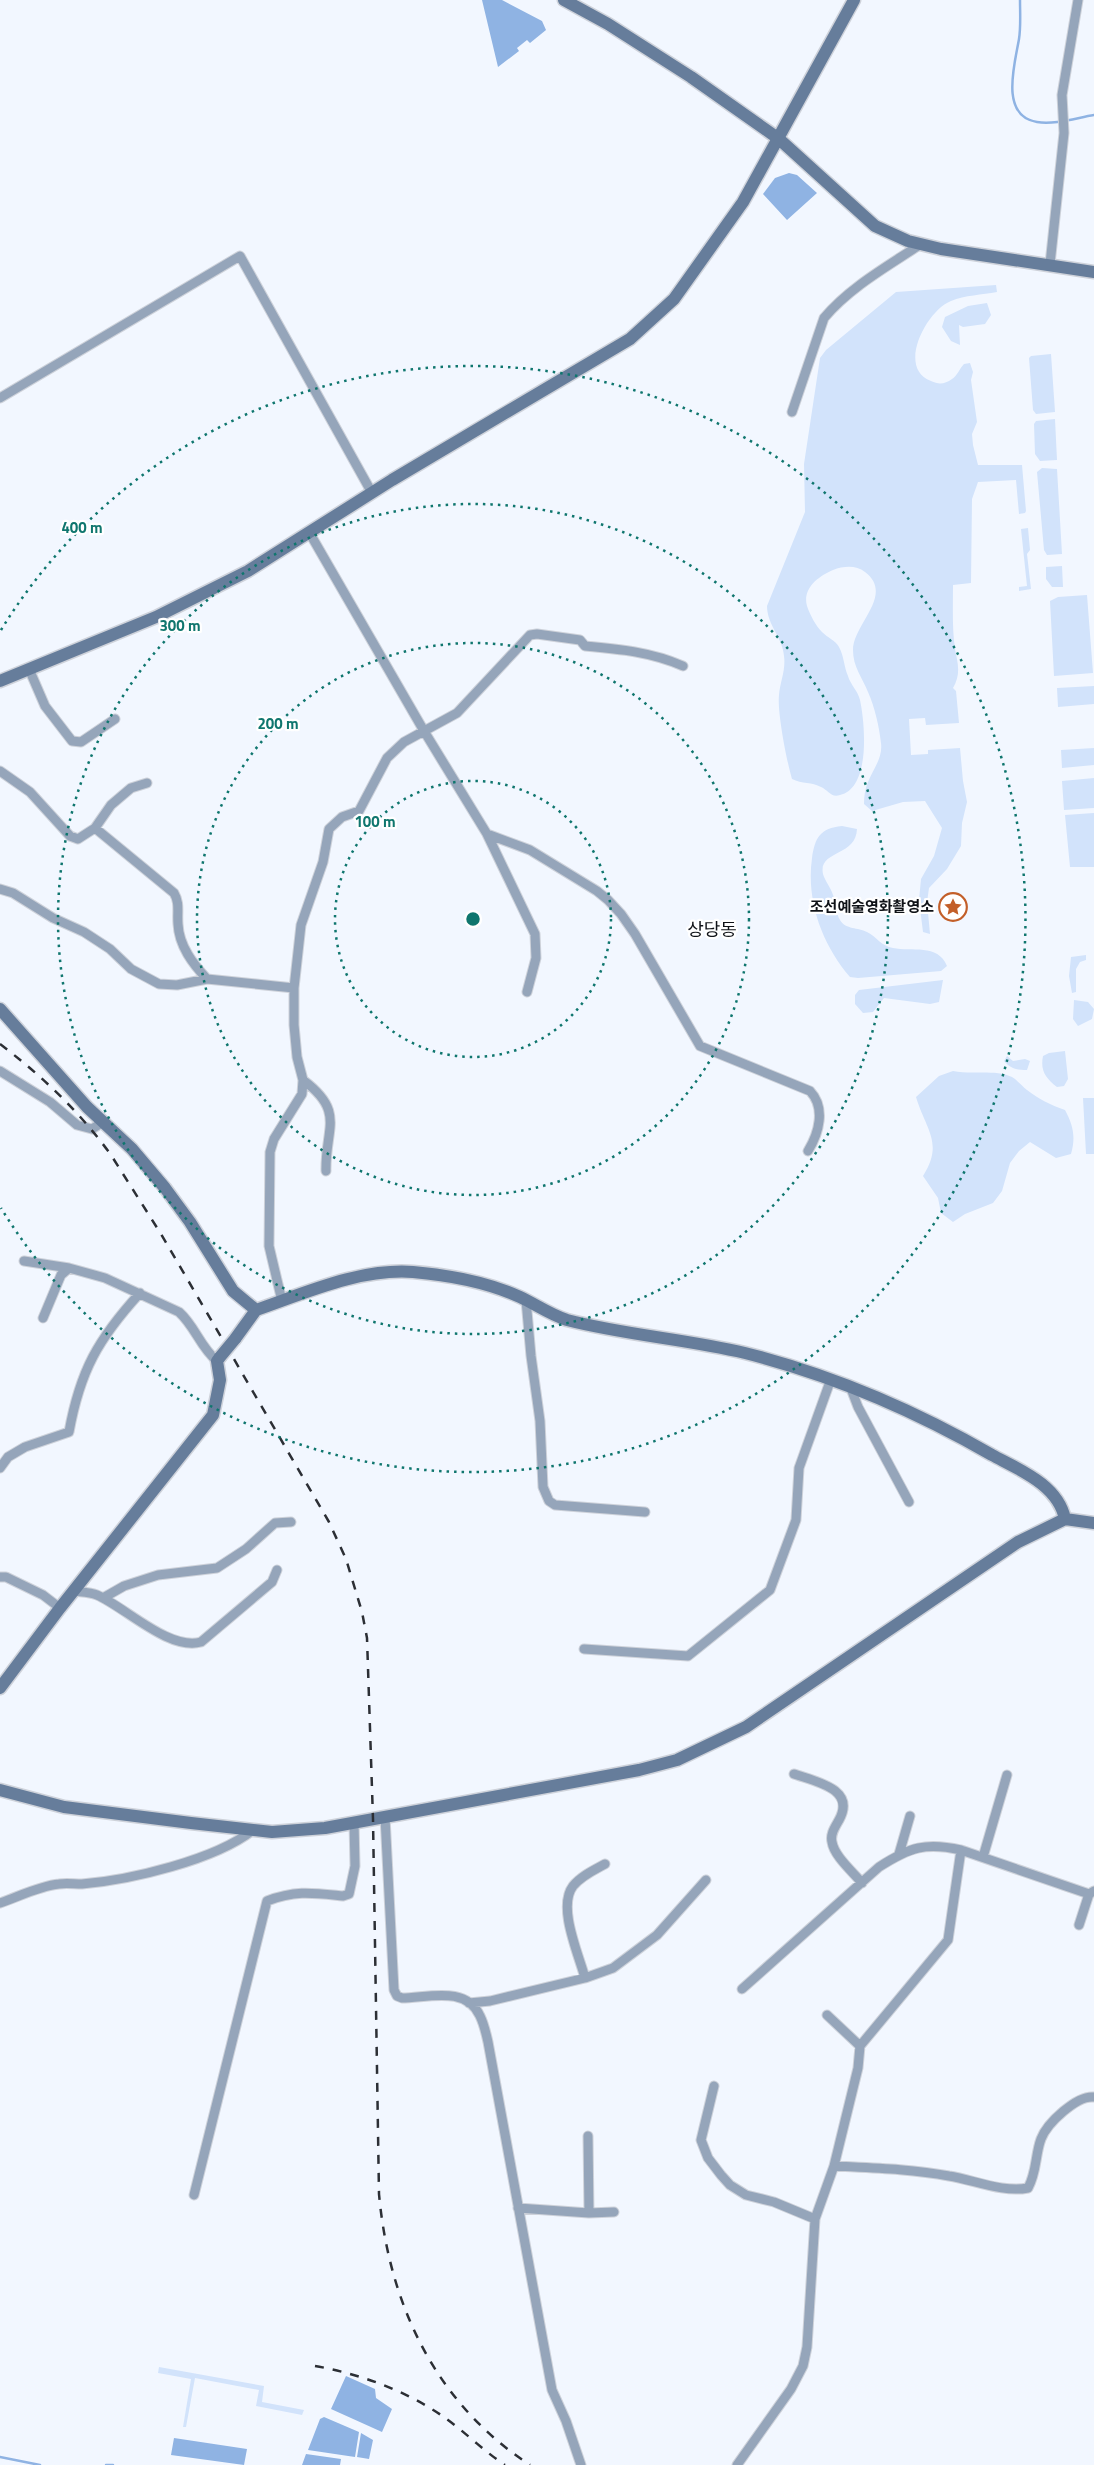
<svg xmlns="http://www.w3.org/2000/svg" width="1094" height="2465" font-family="'Titillium Web','Noto Sans KR',sans-serif">
  <style>
    .green { fill: #d2e3fb }
    .water { fill: #8fb3e3 }
    .lines { fill: none; stroke-linecap: round; stroke-linejoin: round }
    .stream { stroke: #8fb3e3; stroke-width: 2.5 }
    .street-casing { stroke: #ced2da; stroke-width: 11 }
    .secondary-casing { stroke: #ced2da; stroke-width: 15 }
    .street { stroke: #95a5ba; stroke-width: 9 }
    .secondary { stroke: #667d9b; stroke-width: 12 }
    .rail { stroke: #2c2f35; stroke-width: 2.5; stroke-dasharray: 9 9; stroke-linecap: butt }
    .secondary-bridge-casing { stroke: #ced2da; stroke-width: 15; stroke-linecap: butt }
    .secondary-bridge { stroke: #667d9b; stroke-width: 12 }
    .ring { fill: none; stroke: #0f766e; stroke-width: 2.5; stroke-dasharray: 2.5 5 }
    .labels { text-anchor: middle; stroke-width: 4.5; stroke-linejoin: round; paint-order: stroke }
    .poi-label { font-size: 15px; font-weight: bold; fill: #0f1217; stroke: #fff; text-anchor: end }
    .quarter-label { font-size: 18px; fill: #0f1217; stroke: #fff }
    .centre { fill: #0f766e; stroke: #fff; stroke-width: 2.5 }
    .ring-label { font-size: 15px; text-anchor: middle; font-weight: bold; fill: #0f766e; stroke: #fff; stroke-width: 4.5; stroke-linejoin: round; paint-order: stroke }
  </style>
  <rect width="100%" height="100%" fill="#f2f7ff"/>
  <path class="green" d="M996,285L997,292C982,295 965,295 951,301C927,310 896,368 931,381C939,385 945,384 952,379C957,376 960,368 964,364L970,363L973,372L971,380L977,422L972,434L973,445L978,465H1022L1026,511L1025,513L1019,514L1016,480L978,482L972,499L971,583L953,585C953,606 952,629 955,649C958,664 961,674 953,688L956,691L959,723L926,725L925,718L909,719L911,755L928,754V750L960,748L963,781L967,802L962,823L961,846L947,869L929,888L927,902L930,934L923,932L919,900L921,879L934,856L942,828L925,801L903,802L872,811L864,804C864,796 865,789 868,782C873,769 883,758 881,743C879,726 875,708 868,692C862,677 853,667 853,650C853,624 895,595 865,572C856,565 844,566 833,570C819,576 802,588 807,606C810,615 816,626 822,632C828,638 835,640 839,647C844,656 844,667 848,676C850,684 858,691 860,700C865,723 871,788 840,795C831,798 828,790 821,787C812,782 802,784 792,779C787,762 777,712 779,695C780,682 786,670 784,656C783,638 767,625 767,606L805,512L804,464L820,358L826,350L896,292Z
    M987,303L991,315L985,324L963,327L959,325L960,345L951,341L942,327L945,317L968,306Z
    M1051,354L1055,412L1036,414L1033,410L1029,358L1031,356Z
    M1055,419L1057,460L1040,461L1035,454L1034,424L1036,421Z
    M1042,468L1057,469L1062,554L1047,555L1044,550L1037,472Z
    M1028,528L1030,550L1027,554L1031,589L1019,591V587L1027,586L1021,529Z
    M1062,566L1063,587H1052L1046,579V567Z
    M1087,595L1093,673L1054,676L1050,601L1058,597Z
    M1094,686V704L1058,707L1057,688Z
    M1094,748V765L1062,768L1061,750Z
    M1094,778V808L1064,810L1062,781Z
    M1094,813V867H1070L1065,815Z
    M842,826L857,829C856,857 818,850 823,874C825,881 831,888 833,895C837,903 835,912 840,920C846,930 858,927 867,932C877,937 881,946 893,948C911,952 938,943 947,966L941,971L858,978L850,977C822,944 806,901 812,858C815,838 820,828 842,826Z
    M1086,955V960L1080,962L1076,969V992L1072,993L1069,976L1071,957Z
    M943,980L939,1002L930,1004L884,998L873,1012L863,1013L855,1004V995L859,990Z
    M1074,1000L1088,1002L1094,1009L1092,1019L1078,1026L1073,1019Z
    M1065,1051L1068,1079L1064,1086L1057,1087C1046,1078 1040,1071 1043,1056L1049,1053Z
    M1007,1056L1013,1061L1025,1059L1030,1061L1027,1070C1017,1070 1011,1069 1004,1061Z
    M953,1071C971,1075 995,1069 1012,1077C1017,1080 1022,1086 1027,1090C1039,1099 1050,1105 1065,1110C1073,1125 1076,1137 1071,1154L1056,1158L1030,1142L1019,1151L1010,1163L1002,1191L993,1203L965,1214L953,1222L941,1213L938,1198L923,1176C944,1143 926,1130 916,1097L939,1076Z
    M1083,1098H1094V1154H1086Z
    M159,2367L264,2386L262,2402L304,2410L302,2415L256,2406L259,2390L195,2378L186,2427H183L191,2379L158,2373Z"/>
  <path class="water" d="M482,0H502L542,21L546,30L530,43L527,40L517,48L519,51L498,67Z
    M789,173L797,175L817,193L787,220L763,194L775,178Z
    M346,2376L375,2389L376,2398L392,2409L382,2432L331,2409Z
    M324,2417L359,2432L355,2457L308,2450L320,2419Z
    M361,2433L373,2440L369,2459L357,2457Z
    M174,2438L247,2449L244,2465L171,2455Z
    M306,2454L341,2459L340,2465H302Z"/>
  <g class="lines">
    <path class="stream" d="M1020,0C1020,13 1021,26 1019,39C1015,63 999,116 1037,122C1054,125 1076,118 1094,115
      M0,2457L40,2465
      M106,2465H113"/>
    <defs>
      <path id="street" d="M1050,264L1064,133L1062,95L1078,0
        M0,398L240,256L372,493
        M792,412L824,318C850,287 888,266 921,244
        M309,532L424,731L487,834L530,850L597,891L608,900L621,914L635,934L700,1046L810,1091C826,1108 819,1133 808,1151
        M29,669L45,706L72,741L81,742L115,719
        M0,771L30,792L70,836L78,839L95,828L111,805L131,788L147,783
        M95,828L174,893C180,903 177,912 178,924C179,946 193,964 207,979
        M487,834L535,934L536,958L527,992
        M0,889L13,893L53,918L84,932L110,949L131,969L159,984L177,985L207,979L294,988
        M0,1071L50,1102L77,1125L92,1129L103,1122
        M303,1080C346,1112 325,1128 326,1171
        M24,1261L69,1268L105,1278L179,1312C195,1326 200,1347 217,1361
        M526,1300L531,1356L540,1421L543,1487L549,1501L555,1505L645,1512
        M282,1301L269,1246L270,1152L274,1139L302,1094L303,1080L297,1057L294,1025V988L301,925L323,862L329,829L342,817L359,811L387,758L404,742L457,713L530,635L537,634L580,640L585,646C619,649 651,652 683,666
        M43,1318L61,1275L69,1268
        M850,1386L858,1407L909,1502
        M0,1468L8,1457L25,1447L69,1432C80,1371 98,1339 140,1293
        M0,1577H6L43,1595L60,1608
        M74,1591C81,1592 90,1592 97,1595C125,1607 169,1651 201,1642L272,1582L277,1570
        M103,1598L124,1586L158,1575L217,1568L246,1549L275,1523L291,1522
        M584,1649L688,1656L770,1590L796,1520L799,1468L831,1379
        M794,1774C817,1782 856,1789 839,1820C835,1827 830,1834 832,1842C834,1856 853,1872 862,1883
        M385,1817L394,1990L397,1996L402,1998C427,1998 466,1985 480,2016C484,2024 486,2033 488,2042L552,2390L566,2421L581,2465
        M899,1854L910,1816
        M983,1857L1007,1775
        M0,1903C18,1897 39,1886 59,1884C66,1883 74,1884 82,1884C130,1880 215,1860 253,1830
        M1079,1925L1089,1894
        M585,1978C579,1955 557,1907 573,1886C581,1876 594,1870 605,1864
        M742,1989L879,1867C910,1847 926,1842 961,1850L1089,1894L1094,1891
        M469,2003L490,2001L585,1978L613,1968L657,1935L706,1880
        M827,2015L860,2046
        M714,2086L701,2140L708,2158L721,2175L730,2185L746,2195L774,2202L815,2219
        M588,2136L589,2213
        M834,2166C872,2168 911,2169 949,2176C974,2180 1003,2193 1028,2188C1037,2172 1035,2155 1041,2139C1047,2123 1077,2095 1094,2097
        M194,2195L267,1901C296,1890 313,1893 343,1896L349,1894L355,1866L354,1822
        M518,2208L589,2213L614,2212
        M737,2465L791,2389L803,2366L807,2347L815,2219L834,2166L858,2068L860,2046L948,1940L961,1850"/>
      <path id="secondary" d="M564,0L608,24L691,77L779,139L875,226L908,241L941,249L1094,272
        M0,681L156,617L248,571L392,480L630,339L674,299L743,202L854,0
        M0,1009L87,1107L132,1149L165,1188L190,1222L233,1291L256,1310C305,1293 360,1268 413,1272C448,1275 487,1282 520,1297C535,1304 551,1315 567,1320C625,1335 686,1339 745,1353C832,1375 914,1410 992,1455C1020,1470 1058,1485 1065,1519L1094,1523
        M235,1339L256,1310
        M0,1688L60,1608L213,1415L220,1380L217,1361L220,1357
        M0,1790L64,1807L191,1823L272,1832L325,1828L639,1770L677,1760L746,1727L1018,1542L1065,1519"/>
    </defs>
    <use href="#street" class="street-casing"/>
    <use href="#secondary" class="secondary-casing"/>
    <use href="#street" class="street"/>
    <use href="#secondary" class="secondary"/>
    <path class="rail" d="M0,1044C42,1076 80,1112 111,1155L161,1234L329,1522L346,1559L362,1612L367,1638L373,1819L379,2194C389,2304 435,2403 530,2465
      M315,2366C361,2374 410,2392 448,2420C467,2434 485,2452 505,2465"/>
    <defs>
      <path id="secondary-bridge" d="M220,1357L235,1339"/>
    </defs>
    <use href="#secondary-bridge" class="secondary-bridge-casing"/>
    <use href="#secondary-bridge" class="secondary-bridge"/>
  </g>
  <g class="ring">
    <circle cx="473" cy="919" r="138"/>
    <circle cx="473" cy="919" r="276"/>
    <circle cx="473" cy="919" r="415"/>
    <path d="M1 630A553 553 0 1 1 1 1208"/>
  </g>
  <defs>
    <symbol id="sight-ring" viewBox="-11 -11 22 22"><circle r="9.5" fill="#fff" stroke="#c35f29" stroke-width="1.5"/><path d="M0-6L1.8-2.2L6-1.7L2.9 1.2L3.7 5.4L0 3.3L-3.7 5.4L-2.9 1.2L-6-1.7L-1.8-2.2Z" fill="#c35f29"/></symbol>
  </defs>
  <g fill-rule="evenodd">
    <use href="#sight-ring" x="937" y="891" width="32" height="32"/>
  </g>
  <g class="labels">
    <g class="poi-label">
      <text x="934" y="912">조선예술영화촬영소</text>
    </g>
    <g class="quarter-label">
      <text x="712" y="936">상당동</text>
    </g>
  </g>
  <circle cx="473" cy="919" r="8" class="centre"/>
  <g class="ring-label">
    <text x="82" y="533">400 m</text>
    <text x="180" y="631">300 m</text>
    <text x="278" y="729">200 m</text>
    <text x="375" y="827">100 m</text>
  </g>
</svg>
